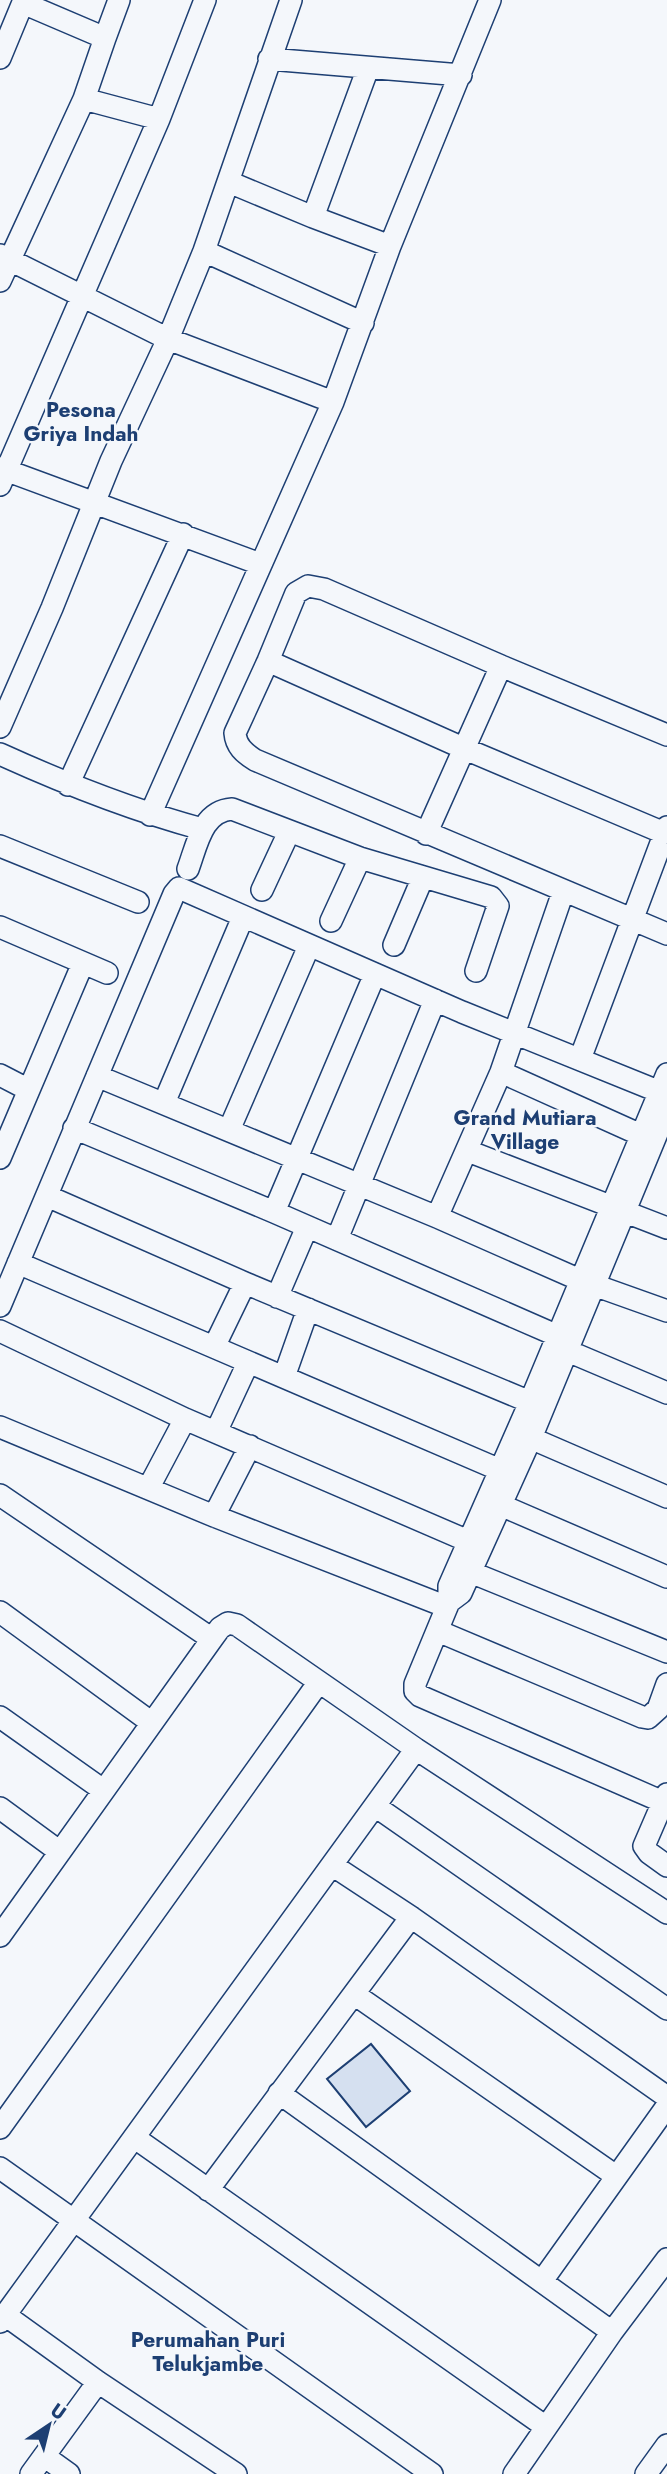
<svg xmlns="http://www.w3.org/2000/svg" width="667" height="2474" font-family="Jost,sans-serif">
  <style>
    .building { fill: #d5e0f0; stroke: #1d3f73; stroke-width: 2 }
    .lines { fill: none; stroke-linecap: round; stroke-linejoin: round }
    .minor-casing { stroke: #1d3f73; stroke-width: 24 }
    .minor { stroke: #f4f7fb; stroke-width: 21 }
    .labels { text-anchor: middle; stroke-width: 5; stroke-linejoin: round; paint-order: stroke }
    .neighbourhood-label { font-size: 21px; font-weight: bold; fill: #1d3f73; stroke: #f4f7fb }
  </style>
  <rect width="100%" height="100%" fill="#f4f7fb"/>
  <path class="building" d="M371,2044L410,2091L366,2127L327,2079Z"/>
  <g class="lines">
    <defs>
      <path id="minor" d="M105,38L119,0
        M0,58L24,0
        M269,59L461,75
        M84,99L159,119
        M229,182L313,217L390,246
        M313,217L368,68
        M204,251L363,323
        M0,255L168,339L333,402
        M0,281L84,99L105,38L23,3
        M0,468L260,564
        M0,485L159,119L205,0
        M268,661L463,748L664,833
        M501,666L324,589L308,586L296,593L268,661L235,733C236,746 244,753 255,760L667,934
        M0,727L52,608L111,461L168,339L204,251L291,0
        M0,754C66,784 132,810 202,829
        M68,785L183,534
        M150,815L333,402L390,246L490,0
        M426,834L501,666L667,735
        M0,846L138,902
        M188,869C197,845 202,811 232,809L360,858L491,897L498,906L476,971
        M262,890L289,832
        M331,921L360,858
        M0,927L107,973
        M394,945L423,877
        M580,1059L667,827
        M501,1072L652,1140
        M667,1074L530,1402L449,1586V1602L461,1593L531,1438L667,1109
        M0,1075L29,1090
        M97,1076L437,1217L580,1280L667,1311
        M164,1103L243,917
        M74,1128L274,1212L558,1336
        M229,1130L309,946
        M468,1151L667,1228
        M0,1158L83,963
        M47,1196L245,1283L530,1402
        M274,1212L375,974
        M437,1217L501,1072L563,892
        M337,1239L435,1000
        M18,1263L500,1470
        M277,1297L307,1227
        M0,1306L174,894L179,888L462,1012L660,1092
        M0,1331L185,1419L468,1541
        M556,1346L667,1393
        M214,1347L245,1283
        M284,1377L308,1309
        M0,1427L214,1516L447,1607
        M216,1432L248,1363
        M519,1433L667,1497
        M149,1487L185,1419
        M0,1495L212,1639
        M489,1500L667,1577
        M214,1516L250,1446
        M458,1567L667,1652
        M449,1602L415,1684V1691L420,1696L663,1802L667,1794
        M0,1612L152,1723
        M438,1631L642,1717L648,1718L658,1709L667,1684
        M0,1717L103,1790
        M667,1804L663,1802L644,1846L649,1853L667,1866
        M375,1806L667,2009
        M0,1808L60,1852
        M332,1865L411,1917L667,2097
        M0,1936L212,1639L220,1628L228,1623L237,1625L416,1749L667,1913
        M354,1994L616,2176
        M279,2093L612,2332
        M0,2128L319,1682
        M135,2138L546,2427
        M0,2168L432,2474
        M208,2190L411,1917
        M542,2281L667,2106
        M5,2315L98,2382L236,2474
        M0,2322L416,1749
        M44,2456L69,2474
        M31,2474L98,2382
        M514,2474L612,2332L667,2259
        M646,2474L667,2445"/>
    </defs>
    <use href="#minor" class="minor-casing"/>
    <use href="#minor" class="minor"/>
  </g>
  <g class="labels">
    <g class="neighbourhood-label">
      <text x="81" y="417">Pesona<tspan x="81" dy="24">Griya Indah</tspan></text>
      <text x="525" y="1125">Grand Mutiara<tspan x="525" dy="24">Village</tspan></text>
      <text x="208" y="2347">Perumahan Puri<tspan x="208" dy="24">Telukjambe</tspan></text>
    </g>
  </g>
  <g transform="translate(49 2425) rotate(35)" stroke="#f4f7fb" stroke-width="5" paint-order="stroke">
  <path d="M0-5L12 26L0 18L-12 26Z" fill="#1d3f73"/>
  <text y="-10" font-size="19" font-weight="bold" text-anchor="middle" fill="#1d3f73">U</text>
  </g>
</svg>
